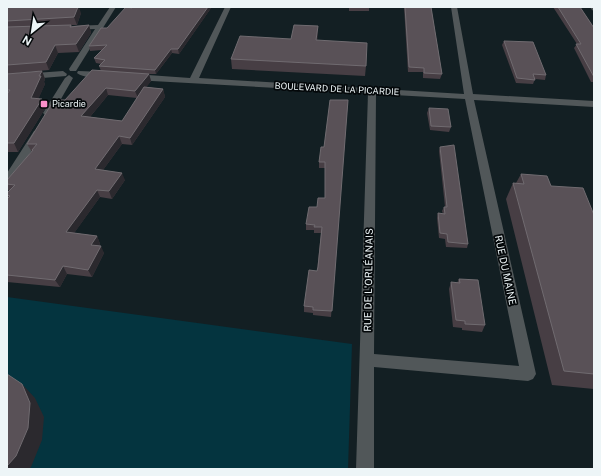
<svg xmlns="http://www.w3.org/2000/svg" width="601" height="476" font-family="'Public Sans',sans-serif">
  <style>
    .green { fill: #04343f }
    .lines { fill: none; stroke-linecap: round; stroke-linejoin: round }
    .minor { fill: #515759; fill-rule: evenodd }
    .wall { fill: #473e44; fill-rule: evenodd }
    .shaded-wall { fill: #2b292e }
    .building { fill: #595157; stroke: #706b70 }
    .poi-dot { fill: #f990ca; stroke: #04080a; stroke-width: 1.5 }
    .labels { text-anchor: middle; stroke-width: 3.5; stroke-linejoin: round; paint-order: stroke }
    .far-street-label { font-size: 9px; fill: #edf5f7; stroke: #04080a }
    .far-poi-label { font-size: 9px; fill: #edf5f7; stroke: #04080a; text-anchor: start }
    .street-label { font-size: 10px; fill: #edf5f7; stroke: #04080a }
  </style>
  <rect width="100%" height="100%" fill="#131f23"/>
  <path class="green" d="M7,297L352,344L348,469H7Z"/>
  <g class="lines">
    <path class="minor" d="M110,7H116L76,71H70L69,69L95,29L73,30L69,28L73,26L98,25Z
      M225,7H231L199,78L464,94L451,7H457L473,94L594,101V107L474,100L536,374L533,379L528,381L374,367V469H356L368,93L134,80L130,77L134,74L190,78ZM376,94L465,99L519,366L374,354Z
      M590,7H594V11L592,10Z
      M63,71L67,74L66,76L7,81V75Z
      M78,71L106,72L110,75C105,80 82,78 77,73Z
      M69,75L73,78L53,113L51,115H45L43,113L65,78Z
      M37,130L42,133L11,185L7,186V173L34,131Z"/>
  </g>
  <path class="wall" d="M7,7L81,13L77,25H71L72,26L89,25L91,33L79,52L58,53L49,70L7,74Z
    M349,7H369V11H349Z
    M404,7H431L442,74L440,79L423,78V72H408Z
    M553,7H580L594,28V82H591L574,48L577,44Z
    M132,8H211L179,54L172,53L156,74H149L151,81L146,87L163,89L165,97L132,145L122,144L103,170L125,180L112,199L100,197L74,233L97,236L100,244L99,246L104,253L92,277L67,274L60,287L7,282V193L9,191L7,188V180L32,152L27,144L65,100L101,71L99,66L101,64L96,63L94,58L102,50L90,51L89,46L107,28ZM108,95L137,98L122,121L90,117Z
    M318,26L317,40L366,66L365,76L232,69L231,59L291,39Z
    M504,41L546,75L545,80L535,79L533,84L516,83L502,45Z
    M42,71L45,79L44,82L45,84L38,99L46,107L18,152H7V74Z
    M348,100L331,317L313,315V313L304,312V306L317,271L321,233H314V230H306V224L325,198V168H319V162L324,147Z
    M429,108L451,127L449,132L430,130L427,113Z
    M440,147L468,244L467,248L446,247L445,239L439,238L437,218L438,213L443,214L442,211L444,207H445L439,151Z
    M521,174L551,186L594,215V389L552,385L506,199L513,183H516Z
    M459,279L485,325L482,332L462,330V328L453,327L449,289L451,282L457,283Z"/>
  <path class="shaded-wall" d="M78,7H79L81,13L77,25L74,17Z
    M208,7H211V8L179,54L178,49Z
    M89,25L91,33L79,52L76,44Z
    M318,26V36L316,50V40Z
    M55,45L58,53L49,70L46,62Z
    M171,49L172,53L156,74L155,70Z
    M42,71L45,79L44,82L45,84L35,107L31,98Z
    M149,74L151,81L138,98L135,91Z
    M106,88L108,95L84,124L81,116Z
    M163,89L165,97L132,145L130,138Z
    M42,99L46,107L18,152L14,143Z
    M119,136L122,144L98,177L95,169Z
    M122,173L125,180L112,199L109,191Z
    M97,190L100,197L70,239L66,232Z
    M97,236L100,244L95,252L91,245Z
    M101,246L104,253L92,277L88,270Z
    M63,266L67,274L60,287L55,280Z
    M22,384L35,398L44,417L42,440L31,467L29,469H7Z"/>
  <path class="building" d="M7,7H78L74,17L7,21Z
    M126,7L132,8L133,7H208L178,49H171L155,70L99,66L105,60L94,58L107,45L89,46L101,28H107Z
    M405,7H431L442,74L424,73V68L409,67Z
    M558,7H580L594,28V77L576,44H581Z
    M71,25L70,27L89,25L76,44L55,45L46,62L7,65V27Z
    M294,25L318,26L316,40L367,43L366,66L231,59L240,36L291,39Z
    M504,41L533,42L546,75L533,74L535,80L517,78Z
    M92,70L149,74L135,91L106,88L81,116L122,121L144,87L163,89L130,138L119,136L95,169L122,173L109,191L97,190L66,232L97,236L91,245L101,246L88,270L63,266L55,280L7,275V199L10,196L7,195V193L15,185L7,184V180L33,150H32L37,144H27L54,100H65Z
    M42,71L39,76H41L31,98L42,99L14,143H7V94L10,90H7V74Z
    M330,100H348L332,311L313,310V307L304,306L309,270L317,271L318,267L322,227H314L315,225L306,224L309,207H317L318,198H325V162H319L321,147H324Z
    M429,108L448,109L451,127L431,126Z
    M454,145L468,244L448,242L447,234L440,233L438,213L445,214L444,207H447L440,147Z
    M521,174L547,176L551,186L583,188L594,215V374L564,371L513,183L524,184Z
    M459,279L478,280L485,325L465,324V321L456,320L451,282L460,283Z
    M7,374L22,384L30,403L28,428L16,456L7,466Z"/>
  <rect class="poi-dot" x="40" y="100" width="8" height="8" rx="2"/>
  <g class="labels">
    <g class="far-street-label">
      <text transform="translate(337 89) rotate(3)" y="3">BOULEVARD DE LA PICARDIE</text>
    </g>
    <g class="far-poi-label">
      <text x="52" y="107">Picardie</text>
    </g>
    <g class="street-label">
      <text transform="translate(506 270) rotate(78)" y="4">RUE DU MAINE</text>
      <text transform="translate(368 280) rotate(-89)" y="4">RUE DE L'ORLÉANAIS</text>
    </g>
  </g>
  <rect width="601" height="476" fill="none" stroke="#edf5f7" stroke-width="16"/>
  <g transform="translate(32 32) rotate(210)" stroke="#04080a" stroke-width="3" paint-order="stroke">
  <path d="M0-3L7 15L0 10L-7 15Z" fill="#edf5f7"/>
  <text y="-6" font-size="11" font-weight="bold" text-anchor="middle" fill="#edf5f7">N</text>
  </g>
</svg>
